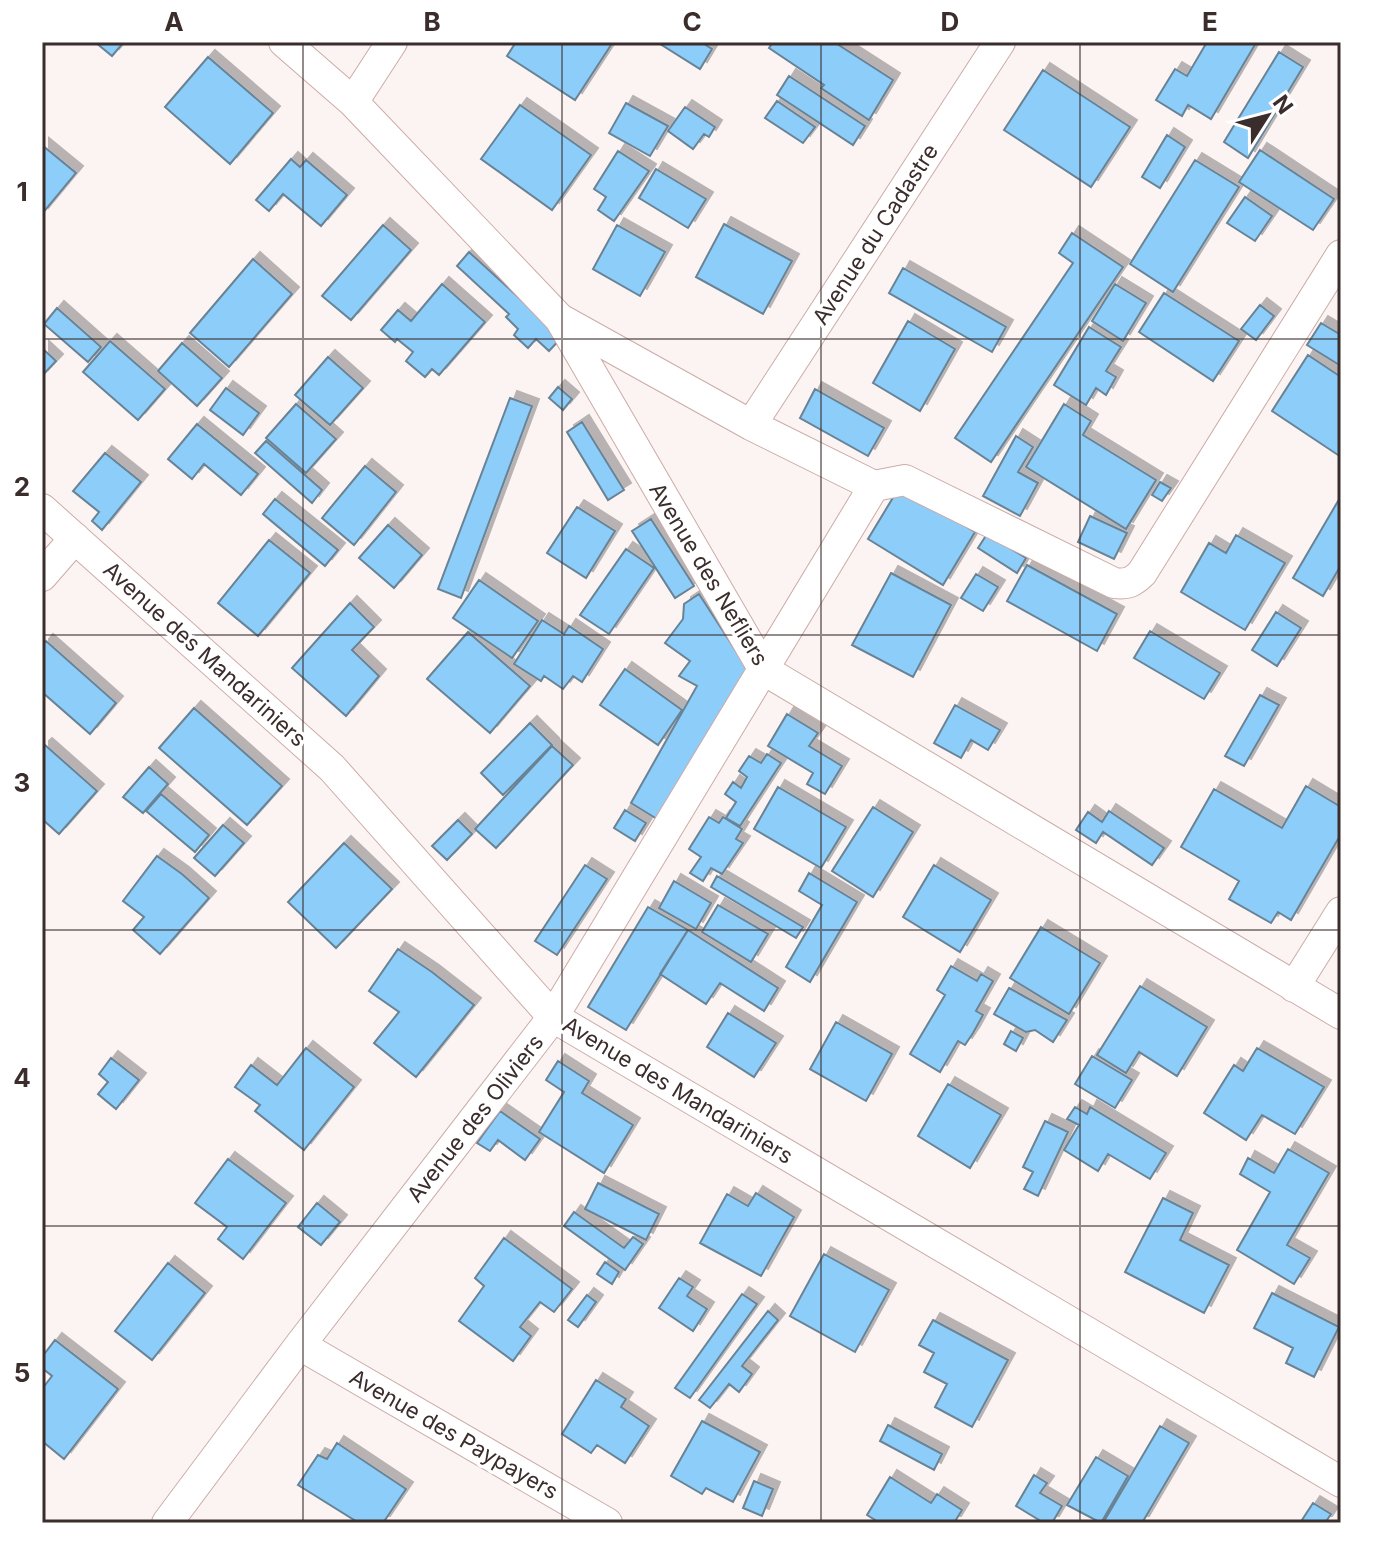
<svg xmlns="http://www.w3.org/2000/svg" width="1383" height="1565" font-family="Inter,sans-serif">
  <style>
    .building { fill: #8ccdfa; stroke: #698395; stroke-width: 2; filter: url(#shadow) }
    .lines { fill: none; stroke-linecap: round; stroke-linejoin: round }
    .minor-casing { stroke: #cdaba7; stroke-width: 32 }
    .minor { stroke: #fff; stroke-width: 30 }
    .grid { fill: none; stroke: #3b2d2c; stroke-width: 2; stroke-opacity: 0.55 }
    .labels { text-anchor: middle; stroke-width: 7; stroke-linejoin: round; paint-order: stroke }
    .street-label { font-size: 22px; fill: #3b2d2c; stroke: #fff }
    .neatline { fill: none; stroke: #3b2d2c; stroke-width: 3 }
    .grid-label { font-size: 26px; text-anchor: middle; font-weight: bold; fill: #3b2d2c }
  </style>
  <defs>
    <filter id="shadow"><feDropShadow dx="7" dy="-7" stdDeviation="0" flood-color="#0004"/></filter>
  </defs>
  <rect width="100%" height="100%" fill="#fbf4f3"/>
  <path class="building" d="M95,42H124L112,56Z
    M516,42H613L575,100L507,56Z
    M657,42H701L712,49L700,69Z
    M773,42H834L893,80L869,120L821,88L824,85L769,48Z
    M1207,42L1256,43L1211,119L1188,105L1182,116L1156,100L1175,69L1187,76Z
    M1279,52L1303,67L1248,158L1224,142Z
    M208,57L273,113L230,164L165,107Z
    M1043,70L1130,127L1091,187L1004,130Z
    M789,76L865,126L853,145L777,95Z
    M777,101L815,127L803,143L765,118Z
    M626,103L668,126L650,156L609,133Z
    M520,105L591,155L552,210L481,159Z
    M685,107L715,127L709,137L704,134L693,149L668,131Z
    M1167,135L1185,147L1160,188L1142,177Z
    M42,145L76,173L42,214Z
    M1260,150L1334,199L1313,230L1239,182Z
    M618,151L649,171L614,221L598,210L606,197L594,189Z
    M291,159L300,167L306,160L347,195L321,226L283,194L269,211L256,200Z
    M1195,160L1239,187L1173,292L1130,264Z
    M656,169L706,199L688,228L639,198Z
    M1245,197L1272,216L1255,241L1227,223Z
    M724,224L792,261L763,314L696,277Z
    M383,225L411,250L351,320L322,296Z
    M617,225L665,252L640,296L593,269Z
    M1072,233L1123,267L991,462L955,438L1073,263L1059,253Z
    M469,252L562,337L549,351L536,339L528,348L514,335L518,329L506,317L509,314L457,266Z
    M253,259L292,294L229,367L190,333Z
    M903,268L1006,327L992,352L889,293Z
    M442,284L485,322L439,375L432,369L425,377L406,361L413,352L397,339L395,342L381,330L398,310L411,321Z
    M1115,284L1146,303L1123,341L1092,321Z
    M1164,293L1239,341L1213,381L1139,332Z
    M1260,305L1274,316L1256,340L1241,329Z
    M57,308L101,347L88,362L44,324Z
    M908,321L955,349L920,411L873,383Z
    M1321,323L1341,335V366L1307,345Z
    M1089,327L1121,347L1106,371L1116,377L1106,395L1096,388L1086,405L1054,385Z
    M110,341L165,389L138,420L83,372Z
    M182,343L222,378L197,406L158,371Z
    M42,348L56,361L42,376Z
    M1308,355L1341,377V457L1272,411Z
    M328,357L363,388L330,425L295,395Z
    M558,387L572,399L563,410L549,398Z
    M226,388L259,413L243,435L210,410Z
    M815,389L884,428L868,456L800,418Z
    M510,398L532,406L461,598L438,589Z
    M296,404L336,439L306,473L266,438Z
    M1064,404L1091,421L1083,435L1156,480L1126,529L1026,467Z
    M582,422L624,490L608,500L567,432Z
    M197,424L258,474L241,495L204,464L192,479L168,459Z
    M1016,436L1033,447L1018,472L1038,483L1020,516L983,496Z
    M266,441L322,490L312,503L255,453Z
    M105,453L141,482L102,530L92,521L99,512L73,491Z
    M365,466L396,492L354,545L322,518Z
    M1160,482L1171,488L1162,501L1152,495Z
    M900,486L975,532L943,585L868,539Z
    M1341,496V565L1323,596L1293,578Z
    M275,499L338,550L325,566L263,514Z
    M577,507L615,531L586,578L547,553Z
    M1090,516L1127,533L1114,559L1078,542Z
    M651,519L694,586L675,598L632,531Z
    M388,525L422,555L394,588L359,558Z
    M987,534L1026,558L1017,573L978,548Z
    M1236,535L1285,563L1245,630L1181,592L1209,543L1226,553Z
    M269,540L310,573L258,636L218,603Z
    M626,549L654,568L609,634L580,615Z
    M1027,565L1117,614L1097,651L1007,601Z
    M891,573L951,605L913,677L852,645Z
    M976,574L998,587L983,611L961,598Z
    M479,580L538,621L512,658L453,618Z
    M699,594L749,671L657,819L631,803L697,686L679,676L690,661L665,643L683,619L684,604Z
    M350,603L374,627L352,650L379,676L346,716L292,668Z
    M1276,612L1301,628L1277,666L1252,650Z
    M542,620L564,634L569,626L603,649L582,682L573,676L563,689L544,676L541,681L514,664Z
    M1150,631L1220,673L1204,699L1134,658Z
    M468,632L530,686L490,733L427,679Z
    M46,641L116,703L90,734L42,692V646Z
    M625,669L682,710L658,745L600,705Z
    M1260,695L1279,705L1244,766L1225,756Z
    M955,705L1000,730L988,750L971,740L961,758L934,743Z
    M194,708L282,786L247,825L159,748Z
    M787,714L818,733L809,746L842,766L825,794L807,784L813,773L768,746Z
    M530,723L552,745L503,795L481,773Z
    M45,745L97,791L59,834L42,819V786L44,784L42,782V748Z
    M552,746L573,765L496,848L475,829Z
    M767,754L781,763L740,826L726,818L736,802L725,794L733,782L741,788L747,777L739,771L749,756L761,763Z
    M149,767L168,784L143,813L123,797Z
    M1306,786L1341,807V834L1291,920L1278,912L1271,923L1229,899L1239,881L1181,847L1214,789L1282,828Z
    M778,787L846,827L821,868L754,829Z
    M161,794L209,835L195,852L146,811Z
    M873,807L913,832L873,897L832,871Z
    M625,810L646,823L635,841L614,828Z
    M1109,811L1164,848L1152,865L1103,832L1096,843L1076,830L1088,812L1102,822Z
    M709,817L719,823L723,817L742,829L736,839L743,843L722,874L711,868L703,881L690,873L701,857L689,849Z
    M458,820L472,834L447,860L432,846Z
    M223,825L244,843L215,876L194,858Z
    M344,843L392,889L336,948L288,902Z
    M157,856L182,874L209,898L160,954L133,930L144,917L123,901Z
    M585,865L607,879L557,955L535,941Z
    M934,865L991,900L960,952L903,917Z
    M809,873L857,902L810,982L786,967L822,905L799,891Z
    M717,876L803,927L796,938L711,887Z
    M674,881L711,903L696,929L659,908Z
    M718,905L768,934L751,962L702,932Z
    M648,907L688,930L626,1030L588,1007Z
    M1041,927L1100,963L1069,1014L1010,978Z
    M688,930L778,988L764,1011L720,983L706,1004L660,974Z
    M398,949L432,972L474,1005L416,1077L374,1043L399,1012L369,991Z
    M951,966L977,981L981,974L993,981L976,1011L983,1015L973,1033L965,1045L958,1041L940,1072L910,1054L945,995L937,990Z
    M1140,986L1207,1027L1177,1076L1139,1052L1126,1073L1097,1055Z
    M1009,988L1067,1020L1053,1042L1035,1030L1026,1032L994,1014Z
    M728,1013L776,1043L754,1077L707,1047Z
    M836,1022L892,1054L866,1101L810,1069Z
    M1011,1031L1023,1038L1016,1051L1004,1044Z
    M306,1048L354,1087L304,1150L255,1111L260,1105L235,1087L251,1065L277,1085Z
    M1257,1048L1324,1087L1295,1134L1262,1115L1246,1140L1204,1113L1234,1065L1243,1071Z
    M1092,1056L1132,1080L1115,1108L1075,1084Z
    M111,1058L139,1080L116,1109L98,1094L108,1082L99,1074Z
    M558,1061L589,1081L582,1093L633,1125L604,1173L539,1132L564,1092L546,1080Z
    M948,1084L1001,1115L970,1168L918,1136Z
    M1075,1107L1087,1114L1090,1107L1166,1153L1150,1179L1108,1154L1098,1171L1064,1150L1079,1125L1067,1119Z
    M500,1111L540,1139L525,1160L498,1140L490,1151L477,1143Z
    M1045,1121L1068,1132L1038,1196L1024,1189L1033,1172L1023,1167Z
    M1288,1149L1329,1173L1287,1245L1310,1258L1294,1284L1237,1250L1270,1192L1240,1174L1248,1158L1274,1173Z
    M228,1159L286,1203L243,1259L218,1239L227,1227L195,1203Z
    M598,1183L659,1214L646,1240L585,1209Z
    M756,1193L794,1217L761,1276L700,1243L727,1194L748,1206Z
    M1163,1198L1193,1213L1180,1240L1229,1265L1204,1313L1125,1272Z
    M317,1203L340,1222L321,1245L298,1227Z
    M574,1212L624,1248L633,1237L643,1244L625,1270L564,1226Z
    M504,1238L572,1289L554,1312L540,1302L520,1327L531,1336L513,1361L459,1321L484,1286L475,1278Z
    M824,1254L889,1290L855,1352L790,1316Z
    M605,1262L619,1272L612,1284L597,1274Z
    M168,1263L205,1293L152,1360L115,1331Z
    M679,1278L693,1287L687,1296L707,1309L693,1331L659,1308Z
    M1272,1293L1339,1327L1314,1377L1286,1363L1293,1348L1254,1328Z
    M742,1294L757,1304L690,1398L675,1388Z
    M587,1295L596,1302L578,1327L568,1320Z
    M768,1311L778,1320L742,1366L752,1374L739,1392L729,1384L710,1408L699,1400Z
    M933,1320L1008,1360L972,1427L935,1407L947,1384L924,1372L934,1353L919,1345Z
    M55,1340L118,1389L64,1459L42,1441V1389L52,1376L42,1368V1357Z
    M596,1380L626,1399L621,1407L649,1426L625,1463L597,1445L591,1453L562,1434Z
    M702,1421L760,1452L733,1502L706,1488L702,1494L671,1476Z
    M888,1425L942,1454L934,1470L880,1441Z
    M1160,1426L1189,1443L1142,1523H1103Z
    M337,1443L406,1489L383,1523H359L298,1485L318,1455L327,1459Z
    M1096,1457L1128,1476L1101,1523L1067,1505Z
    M1034,1475L1047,1483L1040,1493L1062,1506L1052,1523H1044L1016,1506Z
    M890,1477L931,1503L937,1494L962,1510L954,1523H880L867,1515Z
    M754,1481L773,1489L762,1516L743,1508Z
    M1313,1503L1331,1514L1325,1523H1300Z"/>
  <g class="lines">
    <defs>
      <path id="minor" d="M284,42L353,102L560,319L764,670L1341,1014
        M353,102L392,42
        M562,320L751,425L874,486L905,480L1114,583C1127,585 1133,582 1142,573L1341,255
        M751,425L1000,42
        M42,509L332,768L553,1017L1341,1482
        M42,576L75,538
        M1294,987L1341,912
        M300,1345L607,1523
        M167,1523L300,1345L553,1017L874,486"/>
    </defs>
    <use href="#minor" class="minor-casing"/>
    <use href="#minor" class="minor"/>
  </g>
  <path class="grid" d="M303,42V1523M562,42V1523M821,42V1523M1080,42V1523M42,339H1341M42,635H1341M42,930H1341M42,1226H1341"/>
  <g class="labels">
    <g class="street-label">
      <text transform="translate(875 234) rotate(-57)" y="8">Avenue du Cadastre</text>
      <text transform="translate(709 574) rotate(59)" y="8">Avenue des Nefliers</text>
      <text transform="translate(205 654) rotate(42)" y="8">Avenue des Mandariniers</text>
      <text transform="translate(678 1090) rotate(31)" y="8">Avenue des Mandariniers</text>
      <text transform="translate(475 1118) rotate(-52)" y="8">Avenue des Oliviers</text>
      <text transform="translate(454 1434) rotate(30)" y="8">Avenue des Paypayers</text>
    </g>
  </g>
  <rect width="1383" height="1565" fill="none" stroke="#ffffff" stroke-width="88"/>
  <g transform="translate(1267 116) rotate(54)" stroke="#ffffff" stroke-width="6" paint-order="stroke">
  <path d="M0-6L14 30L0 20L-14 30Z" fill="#3b2d2c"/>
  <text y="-12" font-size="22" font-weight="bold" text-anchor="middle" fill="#3b2d2c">N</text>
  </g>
  <rect x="44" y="44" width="1295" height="1477" class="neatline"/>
  <g class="grid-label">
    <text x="174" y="31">A</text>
    <text x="432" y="31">B</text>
    <text x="692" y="31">C</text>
    <text x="950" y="31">D</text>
    <text x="1210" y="31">E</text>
    <text x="22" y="201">1</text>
    <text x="22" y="496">2</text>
    <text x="22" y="792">3</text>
    <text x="22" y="1087">4</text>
    <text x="22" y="1382">5</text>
  </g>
</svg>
